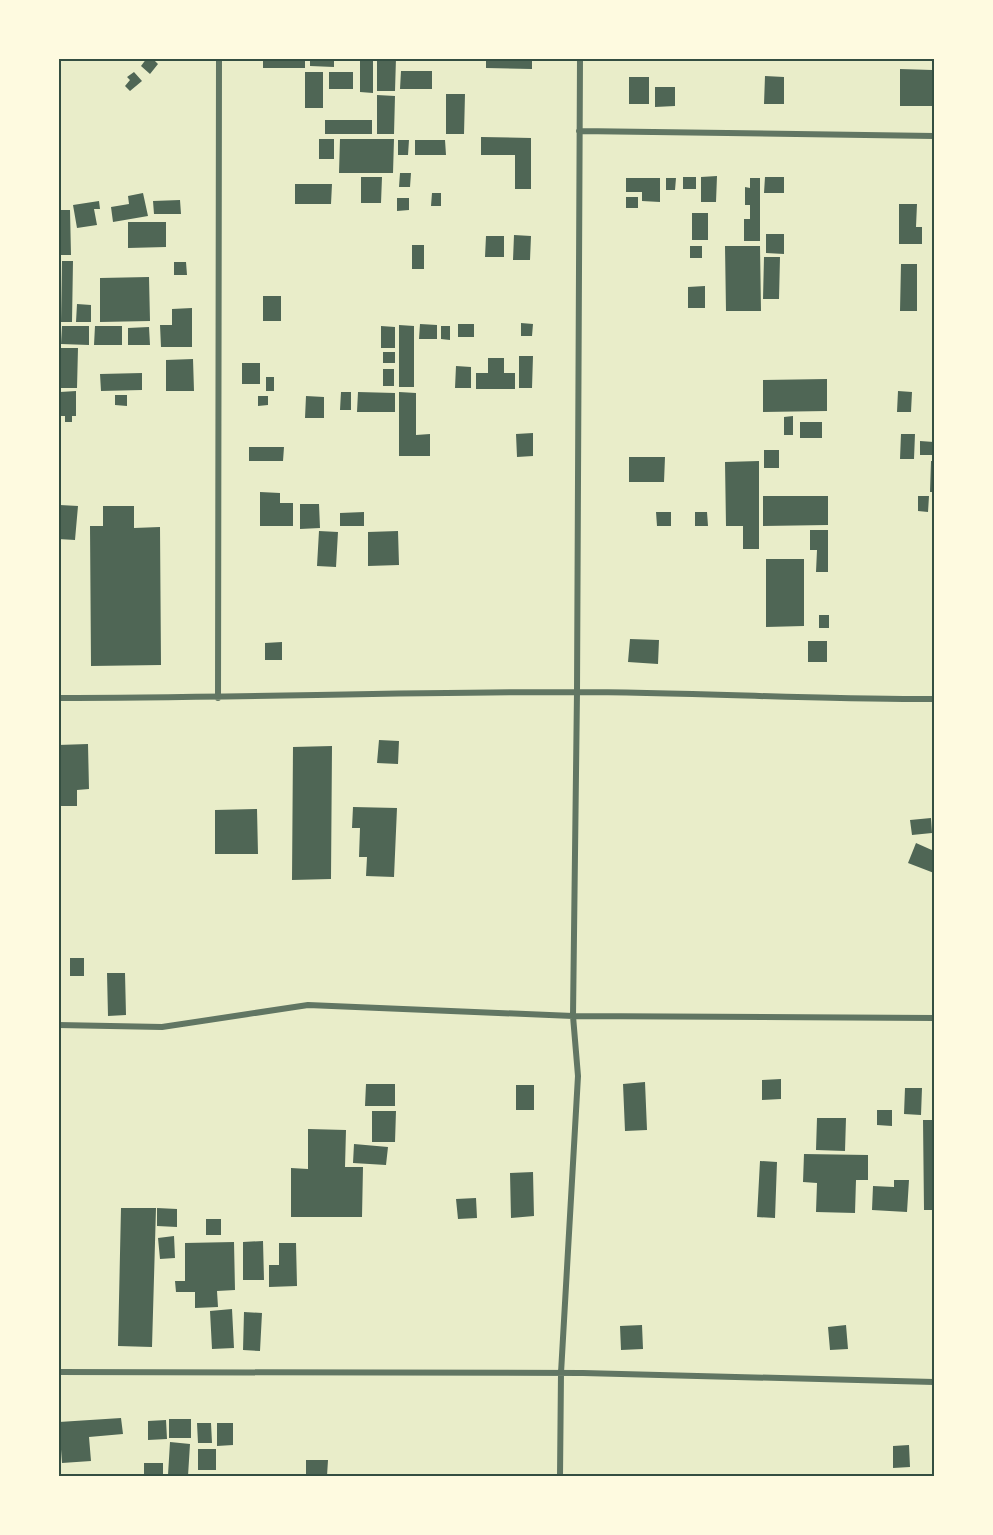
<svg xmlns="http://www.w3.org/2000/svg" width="993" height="1535" font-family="'Fira Sans',sans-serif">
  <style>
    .building { fill: #4f6655 }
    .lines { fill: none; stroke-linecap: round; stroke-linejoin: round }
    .minor { stroke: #617663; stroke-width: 6 }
    .neatline { fill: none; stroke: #344e41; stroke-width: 2 }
  </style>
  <rect width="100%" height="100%" fill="#e9edc9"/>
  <path class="building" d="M147,58H152L158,64L150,74L141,66Z
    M263,58H305V68H263Z
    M310,58H334V67L310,66Z
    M360,58H373V93L360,92Z
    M377,58H396L395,91H377Z
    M486,58H532V69L486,68Z
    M900,69L932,70V106H900Z
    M401,71H432V89H400Z
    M134,72L142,81L130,91L125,86L130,80L127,77Z
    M305,72H323V108H305Z
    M329,72H353V89H329Z
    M765,76L784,77V104H764Z
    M629,77H649V104H629Z
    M655,87H675V106L655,107Z
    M446,94H465L464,134H446Z
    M377,95L395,96L394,134H377Z
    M325,120H372V134H325Z
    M481,137L531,138V189H515V155H481Z
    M319,139H334V159H319Z
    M340,139H394L393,173H339Z
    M398,140H409L408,155H398Z
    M415,140H445L446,155H415Z
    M400,173H411L410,187H399Z
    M717,176L716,202H701V177Z
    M361,177H382L381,203H361Z
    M683,177H696V189H683Z
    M765,177H784V193H764Z
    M626,178H660V202L642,201V192H626Z
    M666,178H676L675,190H666Z
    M750,178H760V241H744V219H750V205H745V187L750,188Z
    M295,184H332L331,204H295Z
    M143,193L148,216L113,222L111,207L129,204L128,196Z
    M432,193H441V206H431Z
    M626,197H638V208H626Z
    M397,198H409V210L397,211Z
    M180,200L181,214H154L153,201Z
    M99,201L100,209H94L97,225L77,228L73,205Z
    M899,204H917L916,227H922V244H899Z
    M58,210H70L71,255H59Z
    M692,213H708V240H692Z
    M128,222H166V247L128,248Z
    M766,234H784V254L766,253Z
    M514,235L531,236L530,260H513Z
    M486,236H504V257H485Z
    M412,245H424V269H412Z
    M690,246H702V258H690Z
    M725,246H760L761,311H726Z
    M764,257H780L779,299H763Z
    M62,261H73L72,322H61Z
    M174,262H186L187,275H174Z
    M901,264H917V311H900Z
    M149,277L150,321L100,322V278Z
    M705,286V308H688V287Z
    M263,296H281V321H263Z
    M77,304L91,305V322H76Z
    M192,308V347H161L160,325H172V309Z
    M521,323L533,324L532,336H521Z
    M420,324L437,325V339H419Z
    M458,324H474V337H458Z
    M399,325L414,326V387H399Z
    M62,326H89V345L61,344Z
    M95,326H122V345H94Z
    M381,326L395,327V348H381Z
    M441,326H450V340L441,339Z
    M149,327L150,345H128V328Z
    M61,348H78L77,388H61Z
    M383,352H395V363H383Z
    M519,356H533L532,388H519Z
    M488,358H504V373H515V389H476V373H488Z
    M193,359L194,391H166V360Z
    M242,363H260V384H242Z
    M456,366L471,367V388H455Z
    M383,369H394V386H383Z
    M142,373V390L101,391L100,374Z
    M266,377H274V391H266Z
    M827,379V411L763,412V380Z
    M76,391V416H72V422H65V416H60V392Z
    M898,391L912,392L911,412H897Z
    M341,392H351V410H340Z
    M358,392L395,393V412H357Z
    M399,392L416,393V435L430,434V456H399Z
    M115,395H127V406L115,405Z
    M258,396H268V405L258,406Z
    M306,396L324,397V418H305Z
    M793,416V435H784V417Z
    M800,422H822V438H800Z
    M533,433V456L517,457L516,434Z
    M901,434H915L914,459H900Z
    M920,441L934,442V455H920Z
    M249,447H284L283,461H249Z
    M764,450H779V468H764Z
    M629,457H665L664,482H629Z
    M759,461V549H743V526H726L725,462Z
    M931,461H934V492H930Z
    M260,492L280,493V503H293V526H260Z
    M763,496H828V525L763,526Z
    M918,496H929L928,512L918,511Z
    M300,504H319L320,528L300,529Z
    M60,505L78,506L75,540L58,539Z
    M103,506H134V528L160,527L161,665L91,666L90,526H103Z
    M364,512V526H340V513Z
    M656,512H671V526H657Z
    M695,512H707L708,526H695Z
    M810,530H828V572H816L817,550H810Z
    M319,531L338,532L336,567L317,566Z
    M398,531L399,565L368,566V532Z
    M766,559H804V626L766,627Z
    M819,615H829V628H819Z
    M630,639L659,640L658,664L628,662Z
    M808,641H827V662H808Z
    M282,642V660H265V643Z
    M379,740L399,741L398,764L377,763Z
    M88,744L89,789L77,790V806H58V745Z
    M332,746L331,879L292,880L293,747Z
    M353,807L397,808L394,877L366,876L367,857H359L360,828H352Z
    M257,809L258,854H215V810Z
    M931,818L932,833L912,835L910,820Z
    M916,843L934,851V873L908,863Z
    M70,958H84V976H70Z
    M107,973H125L126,1015L108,1016Z
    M781,1079V1099L762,1100V1080Z
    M645,1082L647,1130L625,1131L623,1084Z
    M366,1084H395V1106H365Z
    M516,1085H534V1110H516Z
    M905,1088H922L921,1115L904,1114Z
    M877,1110H892V1126L877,1125Z
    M372,1111H396L395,1142H372Z
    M817,1118H846L845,1151L816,1150Z
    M923,1120H934V1210H924Z
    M308,1129L346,1130L345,1167H363L362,1217H291V1168L308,1169Z
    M354,1144L388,1147L386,1165L353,1163Z
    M804,1154L868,1155V1180H856L855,1213L816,1212L817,1183L803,1182Z
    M760,1161L777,1162L775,1218L757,1217Z
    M533,1172L534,1216L511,1218L510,1173Z
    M894,1180H909L907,1212L872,1210L873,1186L894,1187Z
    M476,1198L477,1218L458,1219L456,1199Z
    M121,1208H156L152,1347L118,1346Z
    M157,1208L177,1209V1227L157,1226Z
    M206,1219H221V1235H206Z
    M174,1236L175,1258L160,1259L158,1238Z
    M263,1241L264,1280H243V1242Z
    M234,1242L235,1290L217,1291L218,1307L195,1308V1292H176L175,1281H185V1243Z
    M279,1243H296L297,1286L269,1287V1265H279Z
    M232,1309L234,1348L212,1349L210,1311Z
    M244,1312L262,1313L260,1351L243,1350Z
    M642,1325L643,1349L621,1350L620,1326Z
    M846,1325L848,1349L830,1350L828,1327Z
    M121,1418L123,1434L89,1437L91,1461L62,1463L59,1422Z
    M169,1419H191V1438H169Z
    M166,1420L167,1439L148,1440V1421Z
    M197,1423H211L212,1443H198Z
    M217,1423H233V1445L217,1446Z
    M170,1442L190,1444L188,1476L168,1475Z
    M909,1445L910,1467L893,1468V1446Z
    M198,1449H216V1470H198Z
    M306,1460H328L327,1476H306Z
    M144,1463H163V1476H144Z"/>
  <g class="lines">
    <path class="minor" d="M579,131L934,136
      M58,698C231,698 403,692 576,692C696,692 815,700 934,699
      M218,698L219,58
      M58,1025L162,1027L308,1005L573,1016L577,692L580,58
      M58,1372L583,1373L934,1382
      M560,1476L561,1373L578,1076L573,1016L934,1018"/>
  </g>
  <rect width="993" height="1535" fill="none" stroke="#fefae0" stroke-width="120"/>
  <rect x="60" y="60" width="873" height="1415" class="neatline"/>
</svg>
